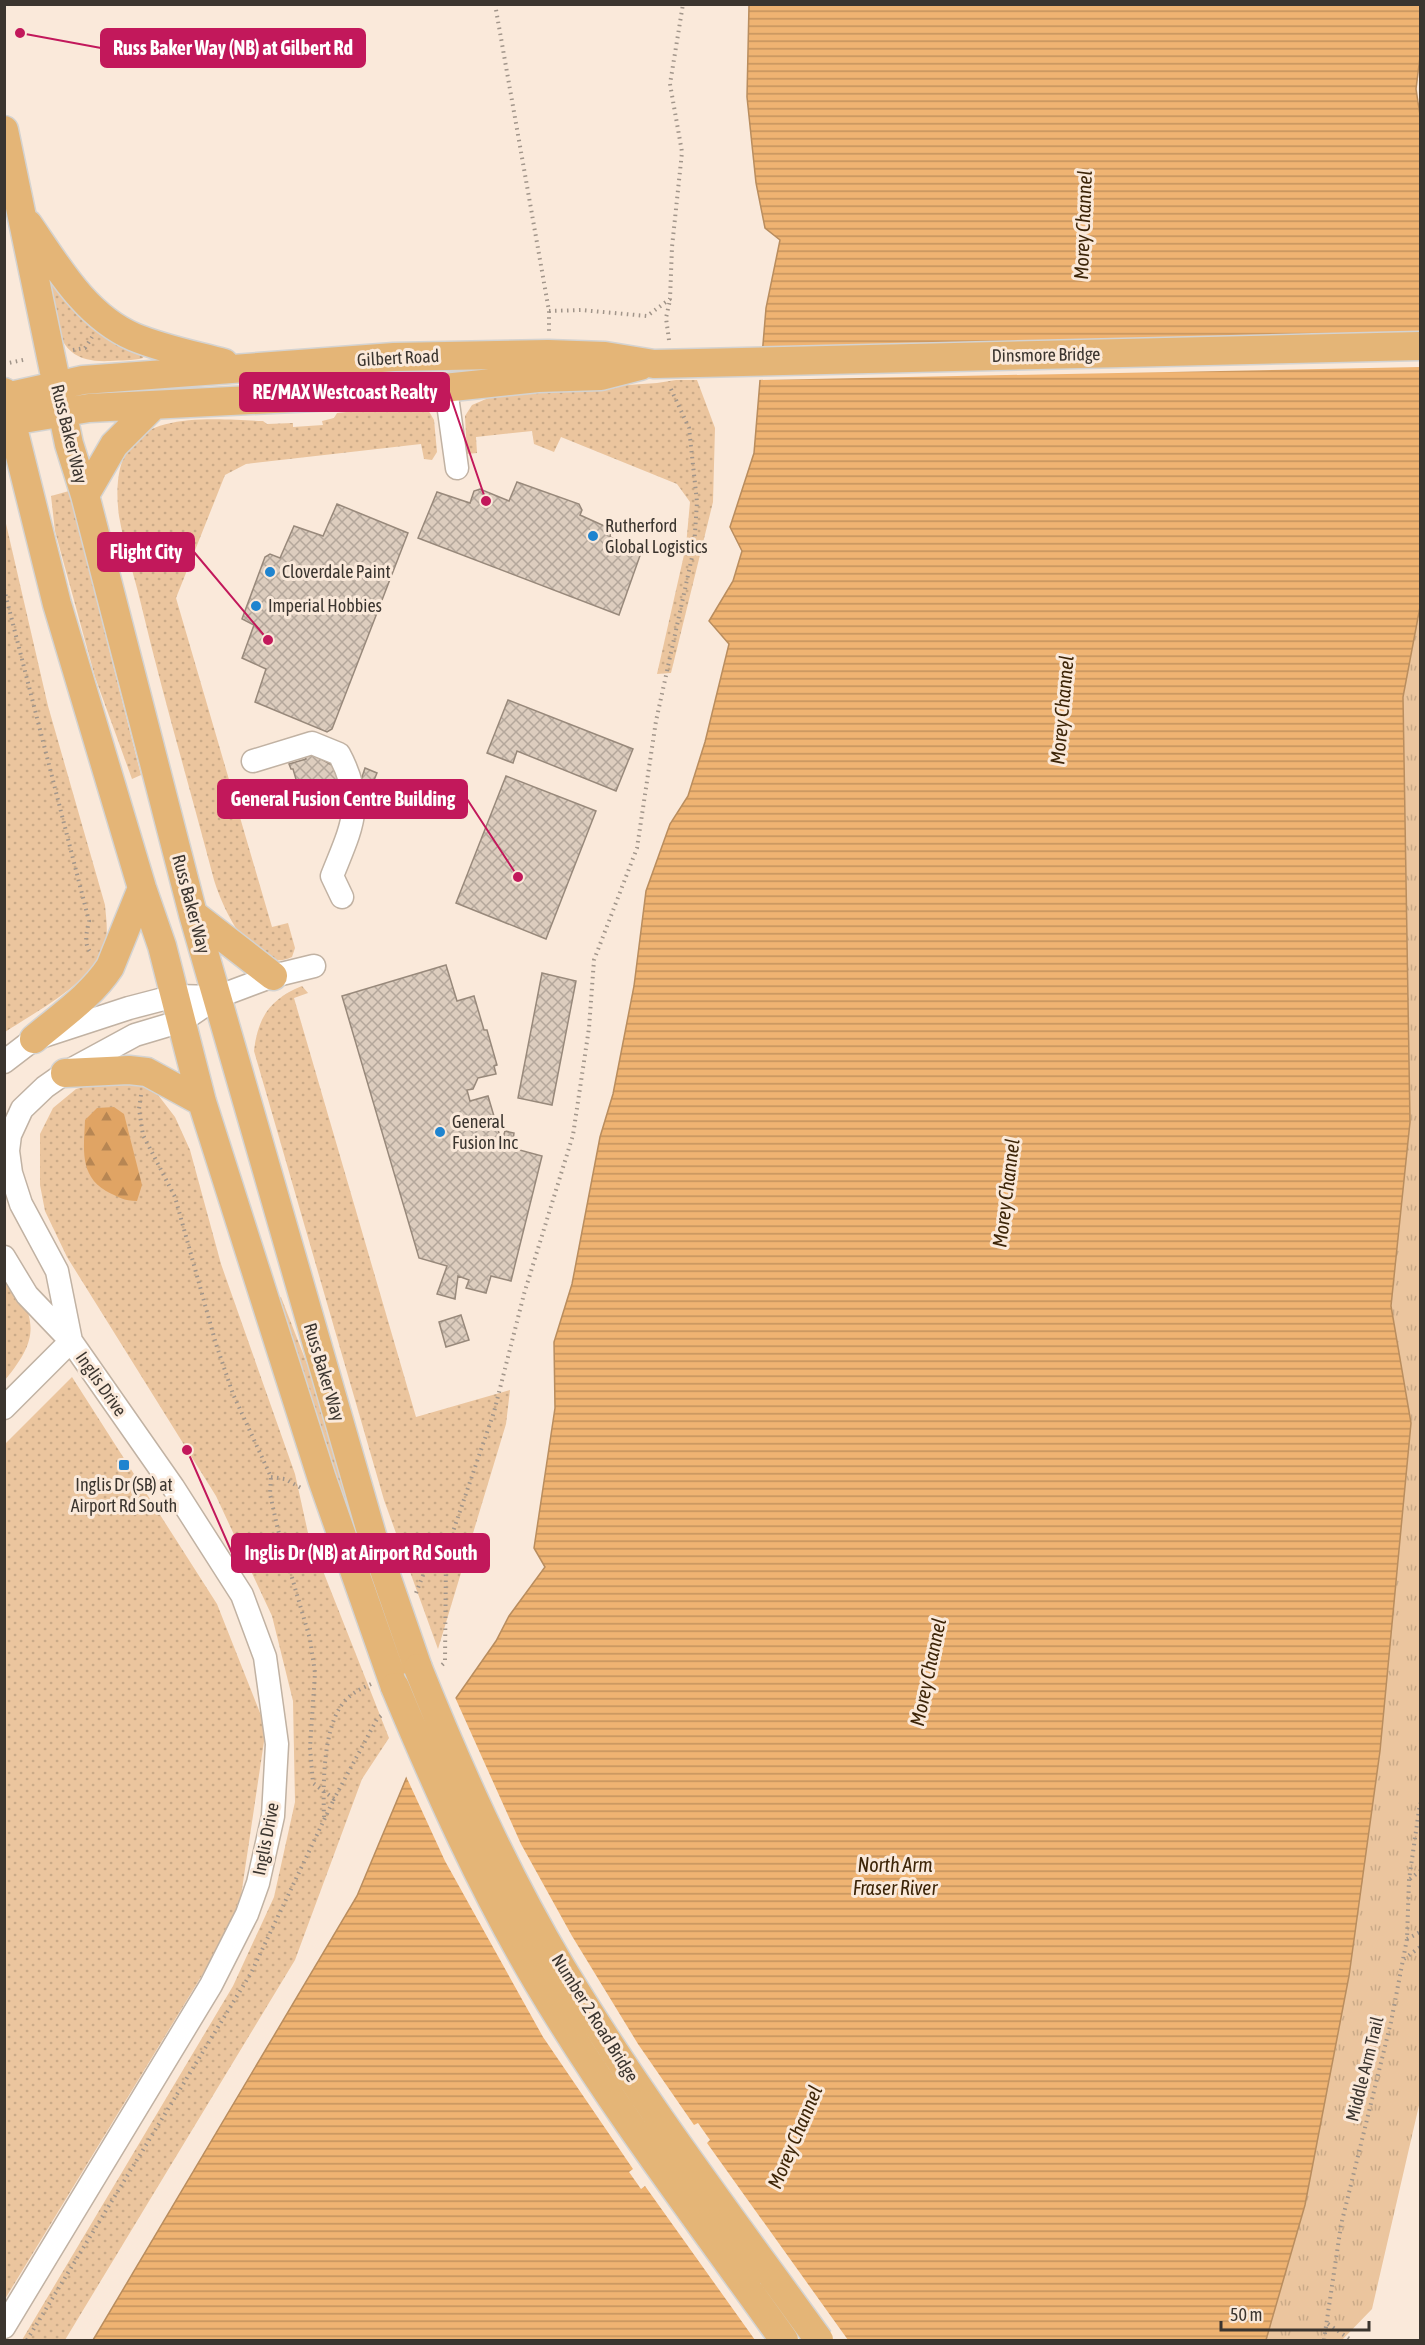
<svg xmlns="http://www.w3.org/2000/svg" width="1425" height="2345" font-family="'Asap Condensed',sans-serif">
  <style>
    .grass { fill: url(#grass-dots) }
    .forest { fill: url(#forest-firs) }
    .park { fill: url(#park-tufts) }
    .water { fill: url(#water-rules); stroke: #b98d5e; stroke-width: 1.5 }
    .pier { fill: #fae9da }
    .building { fill: url(#building-cross-hatch); stroke: #98897b; stroke-width: 1.5 }
    .lines { fill: none; stroke-linecap: round; stroke-linejoin: round }
    .minor-casing { stroke: #c1b2a3; stroke-width: 25 }
    .major-casing { stroke: #d4d3d1; stroke-width: 31 }
    .path { stroke: #a1958a; stroke-width: 4; stroke-dasharray: 1.5 4.5; stroke-linecap: butt }
    .minor { stroke: #fff; stroke-width: 22 }
    .major { stroke: #e4b577; stroke-width: 28 }
    .major-bridge-casing { stroke: #d4d3d1; stroke-width: 31; stroke-linecap: butt }
    .major-bridge { stroke: #e4b577; stroke-width: 28 }
    .poi-dot { fill: #1f84cf; stroke: #fae9da; stroke-width: 2 }
    .labels { text-anchor: middle; stroke-width: 6; stroke-linejoin: round; paint-order: stroke }
    .street-label { font-size: 18px; fill: #3b352f; stroke: #fae9da }
    .poi-label { font-size: 18px; fill: #3b352f; stroke: #fae9da; text-anchor: start }
    .water-label { font-size: 20px; font-style: italic; fill: #3d2508; stroke: #fae9da }
    .leader { fill: none; stroke: #c2185b; stroke-width: 2 }
    .callout-dot { fill: #c2185b; stroke: #fae9da; stroke-width: 2 }
    .callout { fill: #c2185b; stroke: #c2185b; stroke-width: 2 }
    .callout-label { font-size: 20px; text-anchor: middle; font-weight: bold; fill: #fff }
  </style>
  <defs>
    <pattern id="grass-dots" width="8" height="8" patternUnits="userSpaceOnUse" patternTransform="scale(1.5)"><rect width="8" height="8" fill="#ebc59e"/><path d="M2 2h.1M6 6h.1" fill="none" stroke="#caaa88" stroke-width="1.8" stroke-linecap="round"/></pattern>
    <pattern id="forest-firs" width="22" height="20" patternUnits="userSpaceOnUse" patternTransform="scale(1.5)"><rect width="22" height="20" fill="#e0a464"/><path d="M5 1l3.5 6h-7zM16 11l3.5 6h-7z" fill="#b78653"/></pattern>
    <pattern id="park-tufts" width="24" height="20" patternUnits="userSpaceOnUse" patternTransform="scale(1.5)"><rect width="24" height="20" fill="#ebc59e"/><path d="M3 7l-1-3M5 7V3M7 7l1-3M15 17l-1-3M17 17v-4M19 17l1-3" fill="none" stroke="#caaa88"/></pattern>
    <pattern id="water-rules" width="6" height="5" patternUnits="userSpaceOnUse" patternTransform="scale(1.5)"><rect width="6" height="5" fill="#efb372"/><path d="M0 2.5h6" fill="none" stroke="#c3925e"/></pattern>
    <pattern id="building-cross-hatch" width="8" height="8" patternUnits="userSpaceOnUse" patternTransform="scale(1.5)"><rect width="8" height="8" fill="#ddcdbe"/><path d="M0 0l8 8M0 8l8-8" fill="none" stroke="#b4a79b"/></pattern>
  </defs>
  <rect width="100%" height="100%" fill="#fae9da"/>
  <path class="grass" d="M48,275L144,355L143,358C133,361 121,360 110,361C51,364 58,321 48,275Z
    M676,380H697L715,428L713,502L671,673L657,674L686,546L690,502L677,484L561,437L554,452L534,444L532,431L476,437L477,453L467,454L465,416L472,405L498,394L657,383Z
    M411,405L427,408L434,420L437,452L432,460L424,459L421,444L246,464L225,475L176,598L272,927L288,923L295,948L292,957C253,976 223,909 214,880C190,788 163,697 141,604C134,575 124,545 119,516C116,494 116,465 130,446C155,411 226,420 263,421L267,424L293,423V427L323,425L322,421L334,418L337,413Z
    M69,491L141,775L132,779L95,677L55,531L51,496Z
    M4,515L48,706L105,905C106,918 109,935 104,947C92,983 35,1012 5,1032Z
    M302,986L308,993L294,998L416,1417L510,1390L506,1424L438,1649L384,1500L254,1051C258,1017 270,999 302,986Z
    M135,1081L155,1091L175,1117L190,1150L221,1264L295,1474L308,1533L389,1738L362,1779L295,1960L65,2340H22L233,1986L274,1897L295,1802L293,1701L272,1616L216,1496L67,1257L45,1211L40,1185V1134L53,1108L76,1089L97,1083Z
    M4,1266C33,1316 45,1332 5,1380Z
    M281,1297L309,1369L373,1570L365,1573L276,1299Z
    M72,1377L217,1604L266,1728L238,1916L5,2299V1444Z"/>
  <path class="forest" d="M114,1107L124,1114L142,1185L137,1201C124,1201 118,1197 106,1191C79,1175 84,1148 85,1120L97,1108Z"/>
  <path class="park" d="M1420,607V2101L1372,2309L1342,2340H1266L1305,2205L1349,1976L1411,1423L1391,1306L1410,1122L1403,697Z"/>
  <path class="water" d="M749,5H1420V57L1416,89L1420,115V607L1403,697L1410,1122L1391,1306L1411,1423L1380,1751L1349,1976L1305,2205L1266,2340H93L357,1896L416,1755L496,1641L509,1616L545,1567L534,1548L555,1408L554,1342L572,1284L600,1137L613,1094L634,986L646,891L670,824L688,796L705,742L729,644L709,621L733,581L742,551L730,527L754,453L766,308L780,240L765,228L756,183L747,97Z"/>
  <path class="pier" d="M1420,334V367L756,380L759,348Z
    M454,1695L521,1844L572,1936L638,2044L694,2125L698,2123L710,2140L707,2143L848,2340H755L645,2186L641,2189L629,2172L633,2169L543,2037L445,1861L405,1774L414,1753Z"/>
  <path class="building" d="M517,482L579,504L582,510L580,515L611,529L610,537L642,550L619,615L418,538L437,492L470,503L474,491L480,489L509,501Z
    M337,504L408,533L332,729L327,732L255,702L266,669L242,658L254,625L242,619L265,557L270,554L280,558L294,526L323,536Z
    M508,700L633,749L616,791L517,751L513,763L487,753Z
    M304,754L314,755L337,768L348,802L336,806L334,801L305,810L293,769H291L289,764L306,759Z
    M365,768L377,773L372,785L361,780Z
    M506,776L596,811L546,939L456,903Z
    M446,965L457,1001L474,996L484,1030H487L497,1065L494,1066L496,1074L478,1078L473,1089L467,1090L470,1101L488,1096L499,1133L497,1145H501L505,1131L514,1133L512,1148L542,1156L511,1281L491,1276L486,1293L466,1288L469,1280L458,1276L455,1299L437,1294L447,1266L419,1258L342,996Z
    M542,973L576,981L552,1105L518,1098Z
    M461,1315L469,1340L446,1347L439,1322Z"/>
  <g class="lines">
    <defs>
      <path id="minor" d="M446,389L457,468
        M253,761L312,743L339,754C366,804 351,828 332,876L342,897
        M4,1062L34,1039L129,1008L175,996L217,997
        M4,1257L27,1295L71,1341L173,1487L242,1595L265,1657L277,1744L273,1816L258,1883L247,1914L211,1985L4,2327
        M71,1341L57,1271L21,1204L11,1173L8,1151L10,1135L22,1109L45,1087L65,1073L135,1035L182,1021L217,997L273,976L314,966
        M4,1408L71,1341"/>
      <path id="major" d="M4,130L69,444L85,495L193,914L372,1535L418,1668
        M28,224C57,266 85,316 134,337C163,349 194,355 224,363
        M4,392L57,604L142,888L162,946L202,1102L322,1479L395,1687
        M6,397L83,380L394,357L548,354L605,356L654,364L1420,346
        M11,421L89,408L396,393L538,378L601,376L640,366
        M85,495L114,445L154,405
        M193,914L273,976
        M34,1039C61,1016 91,996 110,967L142,888
        M65,1073L129,1070L147,1072L202,1102"/>
    </defs>
    <use href="#minor" class="minor-casing"/>
    <use href="#major" class="major-casing"/>
    <path class="path" d="M495,4L549,311V332
      M549,311L581,310L647,316L670,299L672,247L682,152L670,84L683,4
      M669,340L666,318L670,300
      M73,350L85,348L92,337
      M4,364L27,359
      M4,589L89,921C87,931 83,944 91,953
      M141,1095L139,1109L143,1135L175,1197L216,1344L233,1394L271,1477L270,1494L278,1530L310,1639L315,1673L310,1748L313,1783L334,1799L377,1719L383,1714
      M271,1477L285,1479L301,1488
      M446,1552L494,1412L524,1294L573,1135L589,1028L594,960L637,848L656,721L694,548L697,502L689,428L670,387
      M405,1566L428,1556L446,1552L445,1662L442,1665
      M416,1593L431,1555
      M324,1817C323,1786 323,1732 341,1706C348,1695 360,1689 371,1684
      M1410,1879L1420,1871
      M1407,1939L1420,1932
      M1404,1959L1420,1947
      M1328,2324L1351,2340
      M27,2340L251,1973L334,1799
      M1324,2340L1341,2225L1391,2022L1407,1939L1409,1880L1420,1803"/>
    <use href="#minor" class="minor"/>
    <use href="#major" class="major"/>
    <defs>
      <path id="major-bridge" d="M418,1668C459,1770 504,1871 561,1967C639,2097 731,2218 819,2340
        M395,1687C437,1788 482,1888 537,1981C611,2106 700,2222 784,2340"/>
    </defs>
    <use href="#major-bridge" class="major-bridge-casing"/>
    <use href="#major-bridge" class="major-bridge"/>
  </g>
  <g class="poi-dot">
    <circle cx="593" cy="536" r="6"/>
    <circle cx="270" cy="572" r="6"/>
    <circle cx="256" cy="606" r="6"/>
    <circle cx="440" cy="1132" r="6"/>
    <rect x="118" y="1459" width="12" height="12" rx="3"/>
  </g>
  <g class="labels">
    <g class="street-label">
      <text transform="translate(1046 355) rotate(-1)" y="6">Dinsmore Bridge</text>
      <text transform="translate(398 358) rotate(-3)" y="6">Gilbert Road</text>
      <text transform="translate(69 434) rotate(76)" y="6">Russ Baker Way</text>
      <text transform="translate(191 904) rotate(75)" y="6">Russ Baker Way</text>
      <text transform="translate(324 1372) rotate(73)" y="6">Russ Baker Way</text>
      <text transform="translate(101 1384) rotate(55)" y="6">Inglis Drive</text>
      <text transform="translate(266 1839) rotate(-79)" y="6">Inglis Drive</text>
      <text transform="translate(595 2018) rotate(58)" y="6">Number 2 Road Bridge</text>
      <text transform="translate(1365 2069) rotate(-76)" y="6">Middle Arm Trail</text>
    </g>
    <g class="poi-label">
      <text x="605" y="532">Rutherford<tspan x="605" dy="21">Global Logistics</tspan></text>
      <text x="282" y="578">Cloverdale Paint</text>
      <text x="268" y="612">Imperial Hobbies</text>
      <text x="452" y="1128">General<tspan x="452" dy="21">Fusion Inc</tspan></text>
      <text x="124" y="1491" text-anchor="middle">Inglis Dr (SB) at<tspan x="124" dy="21">Airport Rd South</tspan></text>
    </g>
    <g class="water-label">
      <text transform="translate(1083 225) rotate(-88)" y="7">Morey Channel</text>
      <text transform="translate(1062 710) rotate(-85)" y="7">Morey Channel</text>
      <text transform="translate(1006 1193) rotate(-83)" y="7">Morey Channel</text>
      <text transform="translate(928 1672) rotate(-78)" y="7">Morey Channel</text>
      <text x="895" y="1872">North Arm<tspan x="895" dy="23">Fraser River</tspan></text>
      <text transform="translate(795 2137) rotate(-67)" y="7">Morey Channel</text>
    </g>
  </g>
  <path class="leader" d="M20 33L101 48M486 501L449 392M268 640L194 552M518 877L467 799M187 1450L232 1553"/>
  <g class="callout-dot">
    <circle cx="20" cy="33" r="6"/>
    <circle cx="486" cy="501" r="6"/>
    <circle cx="268" cy="640" r="6"/>
    <circle cx="518" cy="877" r="6"/>
    <circle cx="187" cy="1450" r="6"/>
  </g>
  <g class="callout">
    <rect x="101" y="29" width="264" height="38" rx="6"/>
    <rect x="240" y="373" width="209" height="38" rx="6"/>
    <rect x="98" y="533" width="96" height="38" rx="6"/>
    <rect x="218" y="780" width="249" height="38" rx="6"/>
    <rect x="232" y="1534" width="257" height="38" rx="6"/>
  </g>
  <g class="callout-label">
    <text x="233" y="55">Russ Baker Way (NB) at Gilbert Rd</text>
    <text x="345" y="399">RE/MAX Westcoast Realty</text>
    <text x="146" y="559">Flight City</text>
    <text x="343" y="806">General Fusion Centre Building</text>
    <text x="361" y="1560">Inglis Dr (NB) at Airport Rd South</text>
  </g>
  <rect width="1425" height="2345" fill="none" stroke="#3b352f" stroke-width="12"/>
  <path d="M1221 2321v9h148v-9" fill="none" stroke="#3b352f" stroke-width="3"/>
  <text x="1230" y="2321" font-size="18" fill="#3b352f" stroke="#fae9da" stroke-width="4.5" paint-order="stroke">50 m</text>
</svg>
